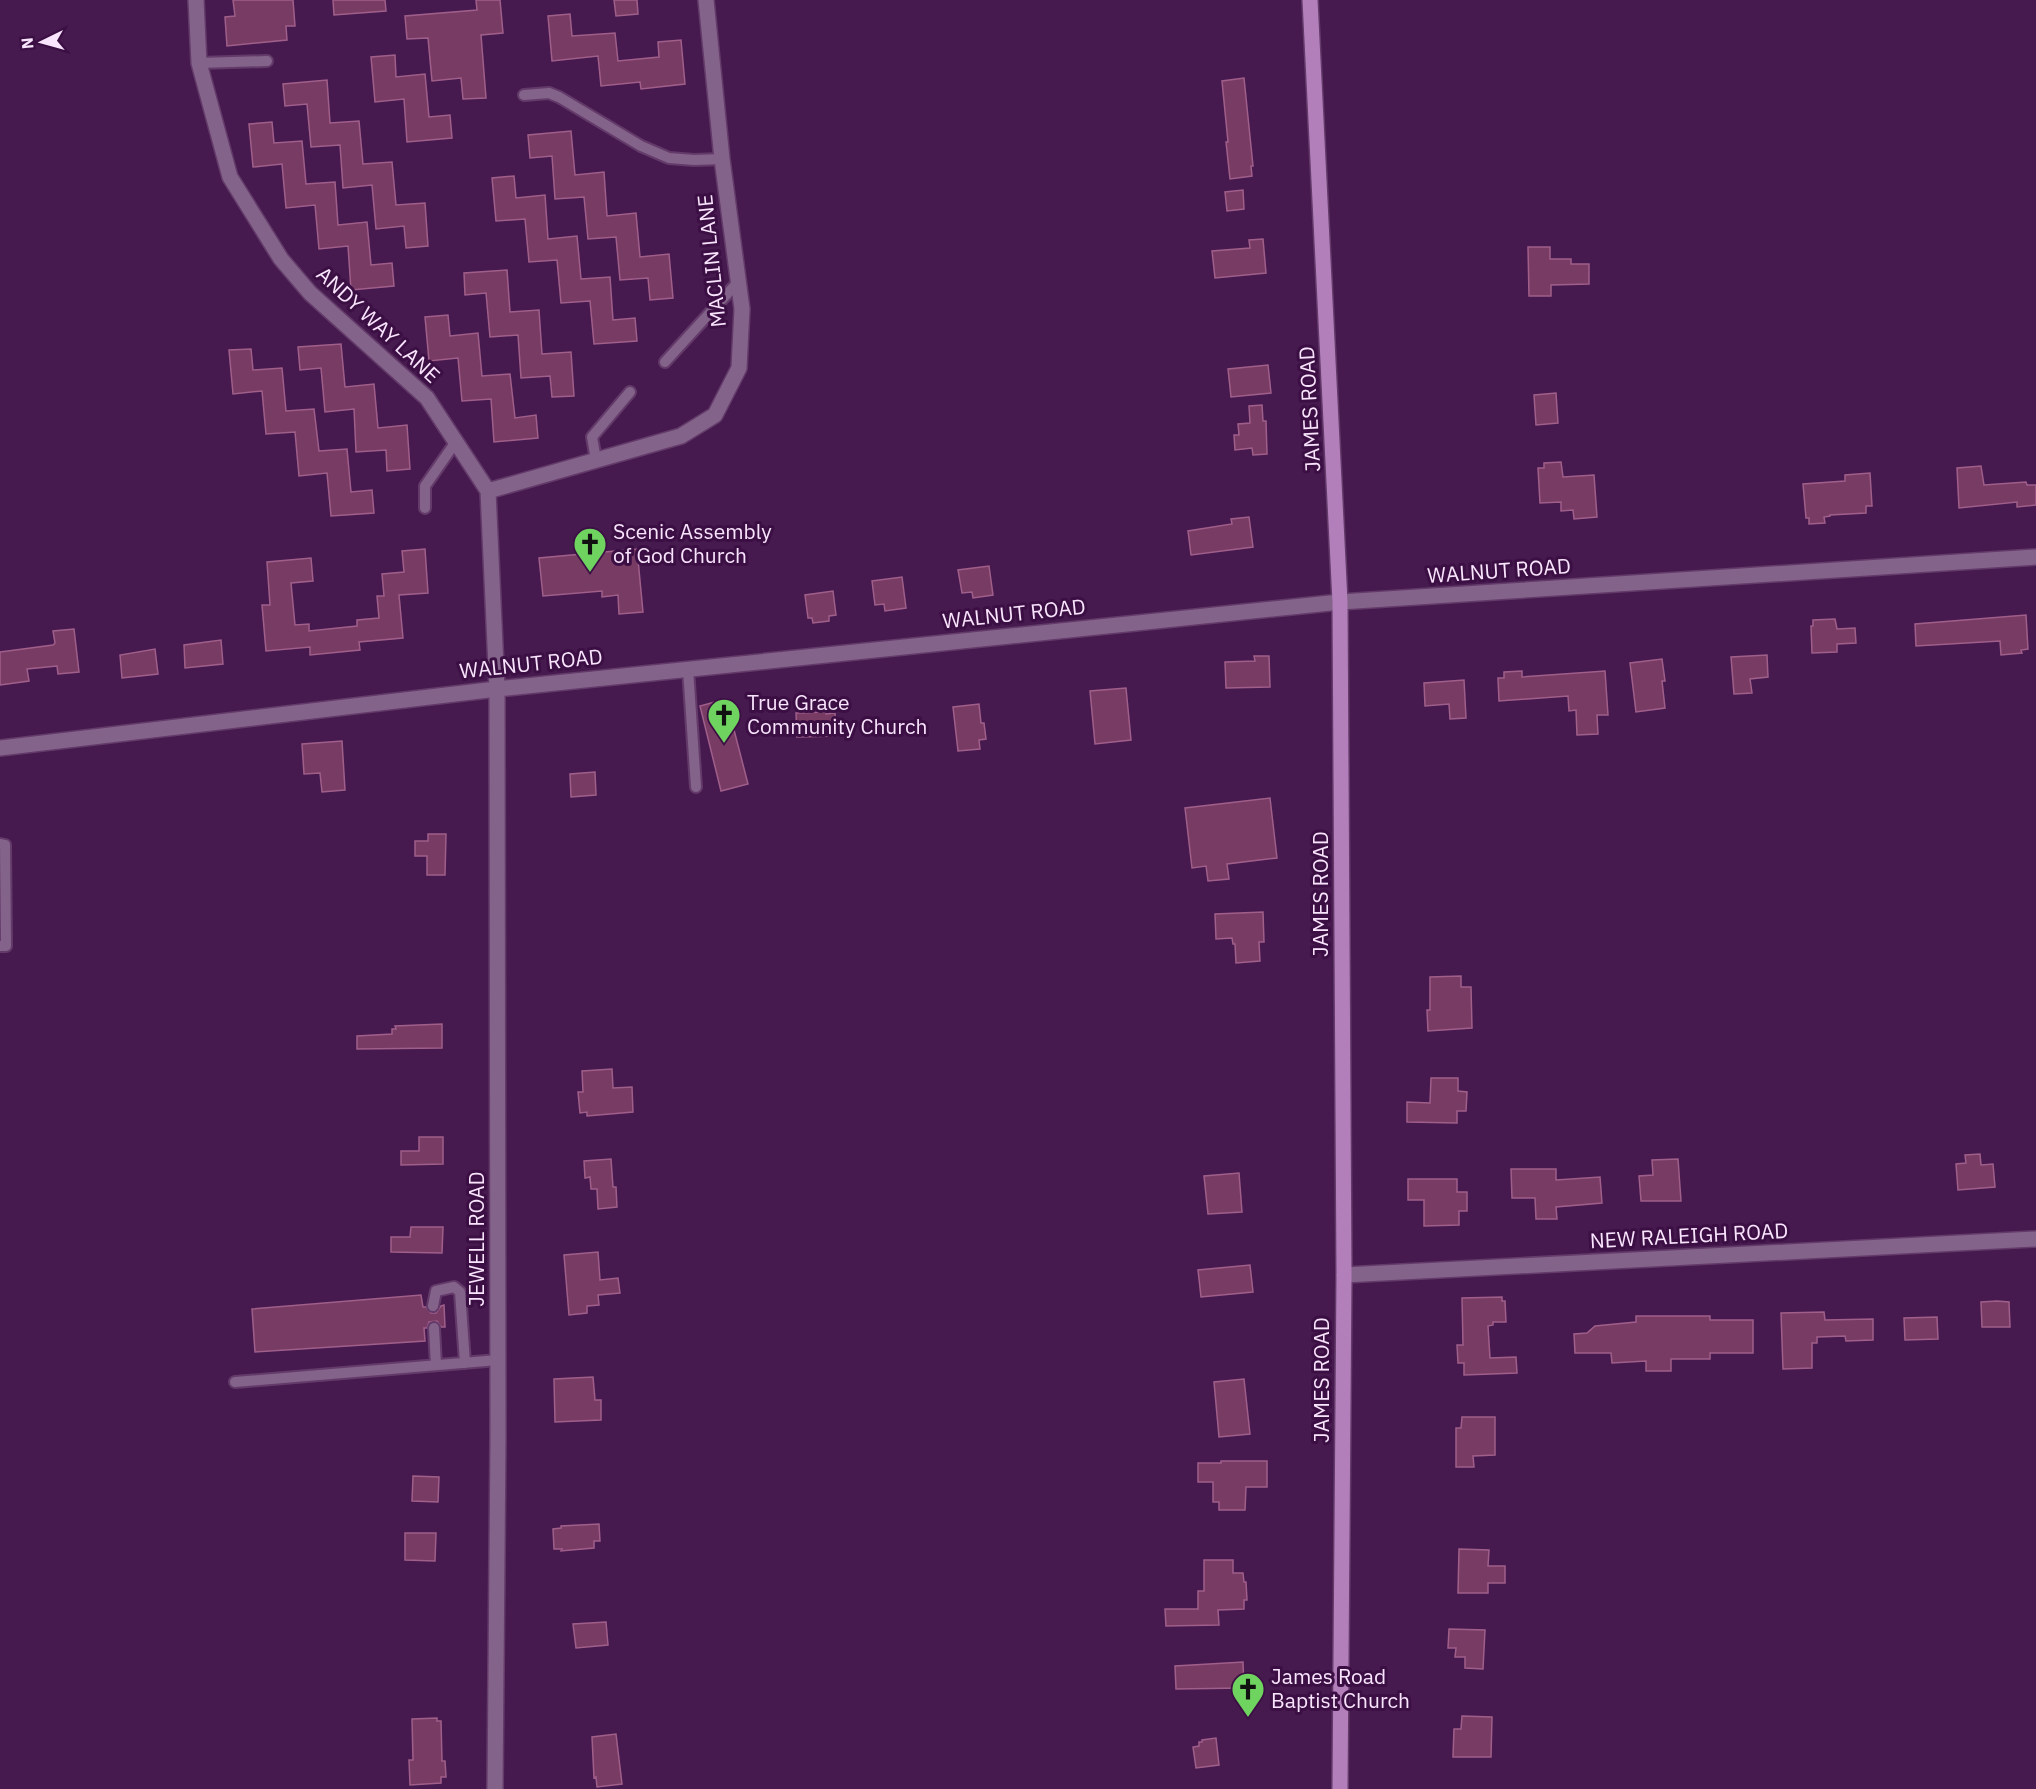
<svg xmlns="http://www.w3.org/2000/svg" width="2036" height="1789" font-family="'IBM Plex Sans',sans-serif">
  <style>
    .building { fill: #783b64; stroke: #a05f8a; stroke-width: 1.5 }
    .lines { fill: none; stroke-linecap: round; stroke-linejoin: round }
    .lane-casing { stroke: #633a6a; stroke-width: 14 }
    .street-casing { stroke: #633a6a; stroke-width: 18 }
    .secondary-casing { stroke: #633a6a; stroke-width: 18 }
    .lane { stroke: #836389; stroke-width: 10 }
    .street { stroke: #836389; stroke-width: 15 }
    .secondary { stroke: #b27fbb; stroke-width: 15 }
    .labels { text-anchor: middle; stroke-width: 6; stroke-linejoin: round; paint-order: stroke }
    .street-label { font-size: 21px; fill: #f9e4fd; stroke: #3b0f43 }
    .poi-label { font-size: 21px; fill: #f9e4fd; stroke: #3b0f43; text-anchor: start }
  </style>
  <rect width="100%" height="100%" fill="#461a4e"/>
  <path class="building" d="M233,0H293L295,26H286L287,40L227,46L225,17L235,16Z
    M333,0H385L386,11L334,15Z
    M476,0H500L503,33L481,35L486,98L463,99L461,78L432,81L428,38L407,39L405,16L477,10Z
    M614,0H637L638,14L616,16Z
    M570,14L572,36L615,33L618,61L659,57L658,42L681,40L685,84L641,89L640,82L601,86L598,56L552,61L548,16Z
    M395,55L396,77L425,74L429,117L450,115L452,138L407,142L404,99L375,102L371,57Z
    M1244,78L1253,166H1251L1252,176L1230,179L1226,142H1228L1222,81Z
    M327,80L330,123L359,121L363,164L392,162L396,205L425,203L428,246L406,248L404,226L376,229L372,185L343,188L340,145L311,147L307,104L285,106L283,84Z
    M272,122L274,143L302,141L306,184L335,182L338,225L367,222L371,265L392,263L394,286L351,290L348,246L319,249L315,205L286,208L282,164L253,167L249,124Z
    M571,131L575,175L604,172L607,216L636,213L640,257L669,254L673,298L650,300L648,278L620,280L616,237L588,239L584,197L555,199L552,156L530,158L528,135Z
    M514,176L516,198L545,195L548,239L577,236L581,279L610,277L613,320L635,318L637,341L594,344L590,301L561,303L557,260L529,262L525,219L496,221L492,178Z
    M1243,190L1244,209L1227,211L1225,192Z
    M1263,239L1266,273L1215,278L1212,251L1250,248L1249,240Z
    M1528,247H1550V259H1571V264H1589V284L1551,285V296H1529Z
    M507,270L510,312L539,310L542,354L571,352L574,396L552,397L550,376L521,378L518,335L490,337L486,293L465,295L464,273Z
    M448,315L450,336L478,333L482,376L510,374L515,418L536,415L538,438L494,442L491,399L462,401L458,358L429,361L425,317Z
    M341,344L345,387L374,384L378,428L407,425L410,469L387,471L386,450L356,452L354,409L325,412L321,368L300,370L298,347Z
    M251,349L253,370L282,368L286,411L314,409L319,451L347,449L351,492L372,490L374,513L331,516L327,473L299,476L295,432L266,434L262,391L233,394L229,350Z
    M1268,365L1271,393L1231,397L1228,369Z
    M1556,393L1558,423L1536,425L1534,395Z
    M1262,405L1263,421H1266L1267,454L1253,455L1252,448L1235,450L1234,435H1239L1238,424L1250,423L1249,406Z
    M1561,462L1563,477L1594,475L1597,517L1574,519L1573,510L1561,511V502L1540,503L1538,468H1544V463Z
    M1981,466L1984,485L2026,482L2027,485H2036V505L2017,507V502L1959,508L1957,468Z
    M1870,473L1872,506H1866V513L1830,515V516L1824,517L1825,523L1809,524V518H1806L1803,484L1845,481V475Z
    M1249,517L1253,547L1191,555L1188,531L1232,524L1231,519Z
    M425,549L428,593L399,595L403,638L359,642L360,650L310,655V647L266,651L262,605H270L267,562L311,558L313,581L291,583L295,625L309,624V631L357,626V620L379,618L377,596H384L382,574L404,572L402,551Z
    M637,549L643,612L619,614L618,595L602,597V591L543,596L539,558Z
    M989,566L993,595L973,598L972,592L962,593L958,570Z
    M902,577L906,608L885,611L884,604L875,605L872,581Z
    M833,591L836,615L829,616V621L813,623L812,618H808L805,595Z
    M2026,615L2028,649L2021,650L2022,653L2001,655L2000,641L1916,646L1915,624Z
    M1835,619L1837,629L1855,628L1856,643L1837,644V652L1812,653L1811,626H1813V620Z
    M74,629L79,672L58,674L57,666L27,669L29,681L0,685V652L53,645L55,643L53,631Z
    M221,640L223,664L185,668L184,645Z
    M155,649L158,674L122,678L120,655Z
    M1767,655L1768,677L1750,679L1752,693L1734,694L1731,657Z
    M1254,656H1269L1270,687L1226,688L1225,662L1255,661Z
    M1662,659L1665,681H1662L1665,708L1636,712L1630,663Z
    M1522,671V677L1605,671L1608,715H1597L1598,734L1577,735L1576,710L1569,711L1568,696L1499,701L1498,678H1504V672Z
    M1464,680L1466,718L1450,719L1449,704L1425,706L1424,683Z
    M1126,688L1131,740L1095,744L1090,691Z
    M726,699L748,784L721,791L700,706Z
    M979,704L981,723H984L986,739L979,740L980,749L958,751L953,707Z
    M826,712V714L835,713L836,736L797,737L796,713Z
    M342,741L345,790L322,792L320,773L304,774L302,744Z
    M595,772L596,795L571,797L570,774Z
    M1270,798L1277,858L1227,864L1229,879L1208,881L1206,866L1192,868L1185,808Z
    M428,834H446L445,875H427V856H415V841H428Z
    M1263,912L1264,942H1259L1260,961L1236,963L1235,944H1233L1232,938L1216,939L1215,914Z
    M1461,976V987H1471L1472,1028L1428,1031L1427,1010H1430V977Z
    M442,1024V1048L357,1049V1036L392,1034V1029H396L395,1026Z
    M612,1069L613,1088L632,1087L633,1112L587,1116V1112L580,1113L578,1092H583L582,1071Z
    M1431,1078H1458V1091L1467,1092L1466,1111H1457V1123L1407,1122V1102L1430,1103Z
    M419,1137H443V1164L401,1165V1151H419Z
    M1980,1154L1981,1165L1993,1164L1995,1187L1958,1190L1956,1164L1966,1163L1965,1155Z
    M611,1159L613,1187H616L617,1207L598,1209L597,1189H591L590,1177L585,1178L584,1161Z
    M1678,1159L1681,1201H1641L1639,1176L1653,1175L1652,1160Z
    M1511,1169H1556V1180L1600,1177L1602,1203L1556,1207L1557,1219H1536L1535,1198H1512Z
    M1239,1173L1242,1212L1208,1214L1204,1176Z
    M1408,1179H1457V1192H1467V1211H1459V1225L1424,1226V1200H1408Z
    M411,1227H443L442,1253L391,1252V1237H410Z
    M598,1252L600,1280L618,1278L620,1293L598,1295L599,1305L587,1306V1313L569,1315L564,1255Z
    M1250,1265L1253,1292L1201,1297L1198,1270Z
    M421,1295L423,1307H426L431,1313H436L441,1306L444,1305L445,1327H441L437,1321L429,1322L427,1328H424L425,1341L255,1352L252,1309Z
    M1502,1297V1301H1505L1506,1322H1493V1325L1488,1326L1490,1358L1516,1357L1517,1373L1464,1375V1363H1458L1457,1345H1463L1462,1298Z
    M1997,1301L2009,1302L2010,1327H1982L1981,1302Z
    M1824,1312L1825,1320L1873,1319V1340L1846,1341L1845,1336L1817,1337V1343H1812V1368L1783,1369L1781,1313Z
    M1636,1316H1710V1320H1753V1353H1710V1359H1671V1371H1646V1361L1612,1363L1611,1353H1575L1574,1334L1587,1333L1595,1326L1636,1322Z
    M1937,1317L1938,1339L1905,1340L1904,1318Z
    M593,1377L595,1400H601V1420L555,1422L554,1379Z
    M1244,1379L1250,1434L1219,1437L1214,1382Z
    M1462,1417H1495V1455L1473,1456L1474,1467H1456V1428H1461Z
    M1221,1461H1267V1487H1246L1245,1510H1219V1502H1213V1482H1198V1463H1221Z
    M413,1476L439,1477L438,1502L412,1501Z
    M599,1524L600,1541H594V1548L561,1551L562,1549H554L553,1529L561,1528V1526Z
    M405,1533H436L435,1561L405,1560Z
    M1459,1549L1489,1550L1488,1566H1505V1583H1488V1593H1458Z
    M1204,1560H1233V1573H1243L1244,1582H1246L1247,1600H1244V1609L1218,1610L1219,1625L1166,1626L1165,1609H1198V1591H1204Z
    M606,1622L608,1645L576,1648L573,1624Z
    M1449,1629L1485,1630L1483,1669L1465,1668V1657H1455L1456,1648H1448Z
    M1243,1662L1244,1688L1176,1689L1175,1666Z
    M1462,1716L1492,1717L1491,1757H1453L1454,1729H1461Z
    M437,1718V1721H441L442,1761H445L446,1777H441V1783L410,1785L409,1760H413L412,1719Z
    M616,1734L622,1784L597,1787L596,1777L594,1778L592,1737Z
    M1216,1738L1219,1765L1196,1768L1193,1747L1199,1746V1742H1202V1740Z"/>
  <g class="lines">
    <defs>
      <path id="lane" d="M199,63L267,61
        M524,95L549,93L559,97L641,146L669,158L694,160L722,159
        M665,362L738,282
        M596,460L592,437L630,392
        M425,508V486L455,443
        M688,669L696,787
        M0,844L5,845L6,946H0
        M433,1306L436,1291L454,1287L460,1292L465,1363
        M434,1328L436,1365
        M235,1382L498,1360"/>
      <path id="street" d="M196,0L199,63L230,177L281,259L310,293L427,398L488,491L497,689L498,1437L495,1789
        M488,491L681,436L715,415L739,368L742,309L722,159L706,0
        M0,748L497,689L1340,602L2036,557
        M1344,1275L2036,1239"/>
      <path id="secondary" d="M1310,0L1340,602L1344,1275L1340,1789"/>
    </defs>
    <use href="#lane" class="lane-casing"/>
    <use href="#street" class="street-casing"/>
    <use href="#secondary" class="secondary-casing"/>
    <use href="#lane" class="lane"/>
    <use href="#street" class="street"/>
    <use href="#secondary" class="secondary"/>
  </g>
  <defs>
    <symbol id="church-pin" viewBox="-11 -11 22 30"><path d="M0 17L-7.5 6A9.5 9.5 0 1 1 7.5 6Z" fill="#6fd360" stroke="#3b0f43"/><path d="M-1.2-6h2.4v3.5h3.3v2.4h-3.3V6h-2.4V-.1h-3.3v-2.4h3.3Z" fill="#111"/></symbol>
  </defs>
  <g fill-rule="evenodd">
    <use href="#church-pin" x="571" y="525" width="38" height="52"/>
    <use href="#church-pin" x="705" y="696" width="38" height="52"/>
    <use href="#church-pin" x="1229" y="1670" width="38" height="52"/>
  </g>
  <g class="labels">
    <g class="street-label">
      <text transform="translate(712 261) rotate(-96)" y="7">MACLIN LANE</text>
      <text transform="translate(378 325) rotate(43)" y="7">ANDY WAY LANE</text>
      <text transform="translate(1310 409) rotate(-93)" y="7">JAMES ROAD</text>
      <text transform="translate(1499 571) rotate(-4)" y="7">WALNUT ROAD</text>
      <text transform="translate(1014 614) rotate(-6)" y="7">WALNUT ROAD</text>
      <text transform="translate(531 664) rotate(-6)" y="7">WALNUT ROAD</text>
      <text transform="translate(1321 894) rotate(-90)" y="7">JAMES ROAD</text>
      <text transform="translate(1689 1236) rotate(-3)" y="7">NEW RALEIGH ROAD</text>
      <text transform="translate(477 1239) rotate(-90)" y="7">JEWELL ROAD</text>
      <text transform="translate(1322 1380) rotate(-90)" y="7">JAMES ROAD</text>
    </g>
    <g class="poi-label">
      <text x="613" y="539">Scenic Assembly<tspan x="613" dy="24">of God Church</tspan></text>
      <text x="747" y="710">True Grace<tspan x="747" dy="24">Community Church</tspan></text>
      <text x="1271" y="1684">James Road<tspan x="1271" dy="24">Baptist Church</tspan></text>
    </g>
  </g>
  <g transform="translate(42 42) rotate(265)" stroke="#3b0f43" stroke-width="4.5" paint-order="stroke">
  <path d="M0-4.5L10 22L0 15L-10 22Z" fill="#f9e4fd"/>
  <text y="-9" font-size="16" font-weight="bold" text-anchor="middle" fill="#f9e4fd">N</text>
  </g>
</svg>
